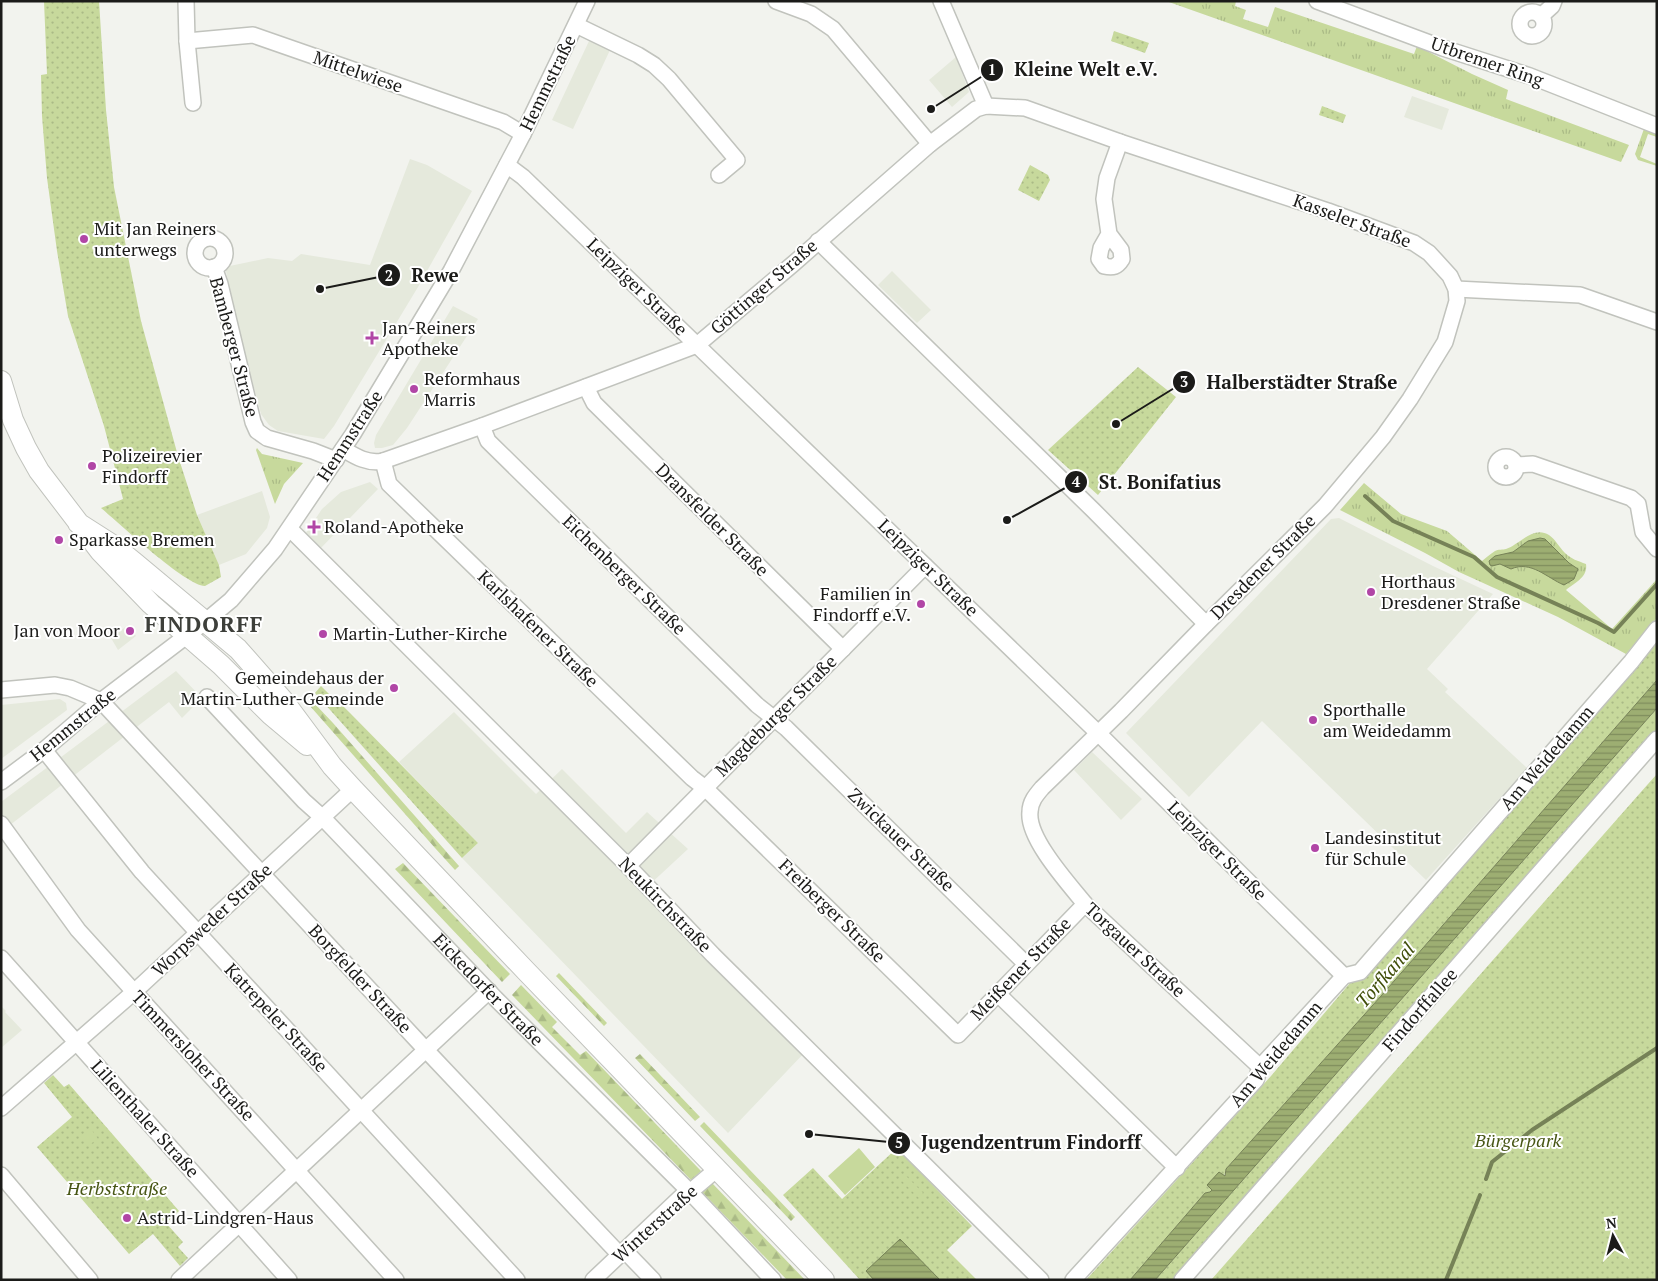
<svg xmlns="http://www.w3.org/2000/svg" width="1658" height="1281" font-family="'PT Serif',serif">
  <style>
    .built { fill: #e5e9dc }
    .grass { fill: url(#grass-tufts) }
    .forest { fill: url(#forest-firs) }
    .park { fill: url(#park-dots) }
    .pitch { fill: #c7d99c }
    .water { fill: url(#water-rules); stroke: #768257 }
    .lines { fill: none; stroke-linecap: round; stroke-linejoin: round }
    .stream { stroke: #768257; stroke-width: 4 }
    .minor-casing { stroke: #c1c3bd; stroke-width: 18 }
    .major-casing { stroke: #c1c3bd; stroke-width: 22 }
    .minor { stroke: #fff; stroke-width: 15 }
    .major { stroke: #fff; stroke-width: 20 }
    .poi-dot { fill: #b146a6; stroke: #fff; stroke-width: 2 }
    .labels { text-anchor: middle; stroke-width: 4; stroke-linejoin: round; paint-order: stroke }
    .street-label { font-size: 18px; fill: #1b1b19; stroke: #fff }
    .poi-label { font-size: 18px; fill: #1b1b19; stroke: #fff; text-anchor: start }
    .park-label { font-size: 18px; font-style: italic; fill: #475614; stroke: #fff }
    .water-label { font-size: 19px; font-style: italic; fill: #404e09; stroke: #fff }
    .district-label { font-size: 22px; font-weight: bold; letter-spacing: 1px; fill: #3d3f3a; stroke: #fff }
    .leader { fill: none; stroke: #1b1b19; stroke-width: 2 }
    .callout-dot { fill: #1b1b19; stroke: #fff; stroke-width: 2 }
    .mark-label { font-size: 15px; text-anchor: middle; font-weight: bold; fill: #fff }
    .callout-label { font-size: 19px; text-anchor: middle; font-weight: bold; fill: #1b1b19; stroke: #fff; stroke-width: 4; stroke-linejoin: round; paint-order: stroke }
  </style>
  <defs>
    <pattern id="grass-tufts" width="24" height="20" patternUnits="userSpaceOnUse" patternTransform="scale(1.25)"><rect width="24" height="20" fill="#c7d99c"/><path d="M3 7l-1-3M5 7V3M7 7l1-3M15 17l-1-3M17 17v-4M19 17l1-3" fill="none" stroke="#aaba86"/></pattern>
    <pattern id="forest-firs" width="22" height="20" patternUnits="userSpaceOnUse" patternTransform="scale(1.25)"><rect width="22" height="20" fill="#c7d99c"/><path d="M5 1l3.5 6h-7zM16 11l3.5 6h-7z" fill="#aaba86"/></pattern>
    <pattern id="park-dots" width="8" height="8" patternUnits="userSpaceOnUse" patternTransform="scale(1.25)"><rect width="8" height="8" fill="#c7d99c"/><path d="M2 2h.1M6 6h.1" fill="none" stroke="#aaba86" stroke-width="1.8" stroke-linecap="round"/></pattern>
    <pattern id="water-rules" width="6" height="5" patternUnits="userSpaceOnUse" patternTransform="scale(1.25)"><rect width="6" height="5" fill="#9dae72"/><path d="M0 2.5h6" fill="none" stroke="#7f8d5d"/></pattern>
  </defs>
  <rect width="100%" height="100%" fill="#f2f3ee"/>
  <path class="built" d="M589,41L610,50L573,129L552,120Z
    M956,57L969,92L952,107L929,80Z
    M1412,96L1449,109L1442,130L1404,117Z
    M410,159L427,165L472,191L418,287L334,426L324,439L278,431L269,425L261,414L243,346L225,267L268,258L292,261L301,254L370,265Z
    M892,271L931,310L917,323L878,285Z
    M453,306L478,319L407,428L393,445L382,448H375L374,443L376,435Z
    M370,482L378,489L320,549L306,533L322,509L341,492Z
    M262,491L270,517L267,528L246,554L219,565L197,515Z
    M1339,518L1433,566L1493,594L1427,669L1448,689L1445,692L1527,768L1426,880L1262,721L1189,797L1126,733L1331,519Z
    M128,625L136,636L118,650L111,638Z
    M176,671L202,698L182,718L169,702L1,832V802Z
    M60,699L66,703L67,710L1,759V705Z
    M454,712L536,794L562,769L626,833L647,812L688,849L647,887L807,1050L728,1133L462,858L478,843L399,762Z
    M1092,752L1142,799L1121,820L1074,770Z
    M1,1006L6,1011L5,1012L22,1030L1,1048Z"/>
  <path class="grass" d="M1166,1H1236L1235,6L1246,10L1243,19L1268,27L1275,7L1414,54L1417,46L1472,74L1508,90L1506,99L1629,145L1621,162Z
    M1645,126L1657,131V137L1648,134L1640,157L1657,164V166L1638,160L1635,154Z
    M257,448L262,454L303,463L284,484L275,504L256,450Z
    M1364,483L1401,514L1447,531L1482,561C1486,558 1490,554 1495,551C1498,549 1503,550 1506,549C1519,545 1533,525 1549,535C1556,540 1559,547 1565,553C1571,559 1578,561 1586,564C1588,577 1576,582 1566,590L1612,629L1657,579V618L1626,654L1558,617L1459,572L1425,553L1340,510Z"/>
  <path class="forest" d="M315,704L333,723L459,866L455,870L435,848L310,706Z
    M403,863L510,974L502,982L395,869Z
    M559,973L607,1023L604,1026L556,976Z
    M521,985L557,1022L552,1027L580,1055L586,1051L701,1171L691,1180L512,995Z
    M640,1054L700,1117L695,1121L635,1058Z
    M704,1122L795,1217L791,1221L700,1126Z
    M712,1183L805,1280H787L702,1192Z"/>
  <path class="park" d="M44,1H99L106,110L114,187L141,321L178,456L197,515L219,565L221,577L205,586C186,586 119,523 101,508L123,499L104,426L68,316L57,251L47,178L42,116L41,75L47,74Z
    M1114,31L1149,43L1145,53L1111,41Z
    M1322,106L1346,115L1343,123L1319,115Z
    M1030,165L1048,175L1050,180L1039,201L1018,190Z
    M1138,367L1176,397L1098,495L1048,450Z
    M1657,636V680L1381,996L1226,1169L1224,1176L1207,1185L1212,1190L1210,1192L1205,1193L1130,1280H1086L1271,1076L1350,983L1359,980Z
    M321,686L329,694L328,696L340,707L343,706L350,713L478,843L462,858L315,693Z
    M1657,708V729L1174,1280H1155Z
    M1657,774V1280H1211L1648,784Z
    M53,1075L64,1087L69,1084L179,1211L166,1223L183,1242L178,1247L188,1258L180,1266L153,1234L129,1254L37,1147L72,1117L44,1083Z
    M897,1148L972,1226L947,1250L977,1280H860L783,1195L813,1168L842,1199Z"/>
  <path class="pitch" d="M91,1129L98,1139L87,1146L80,1136Z
    M859,1148L875,1167L845,1195L828,1176Z
    M906,1176L923,1193L919,1198L901,1180Z"/>
  <path class="water" d="M1540,538L1545,539L1569,563L1578,569L1574,579L1564,585C1547,578 1531,560 1511,569L1500,564L1492,566L1490,565L1489,561L1495,556L1513,552L1528,541Z
    M1657,680V708L1155,1280H1130L1205,1193L1210,1192L1212,1190L1207,1185L1219,1172L1225,1176L1226,1169L1381,996Z
    M900,1239L940,1280H874L866,1271Z"/>
  <g class="lines">
    <path class="stream" d="M1365,496L1393,521L1474,557L1497,577L1598,623L1614,632L1657,584
      M1486,1179L1492,1162L1532,1130L1657,1048
      M1446,1280L1480,1195"/>
    <defs>
      <g id="minor">
        <path d="M186,1L187,41L193,103"/>
        <path d="M776,1L811,14L833,29L930,144"/>
        <path d="M941,1L986,106"/>
        <path d="M1317,1L1443,48L1530,76L1657,126"/>
        <circle cx="1532" cy="24" r="12"/>
        <path d="M1541,16L1552,6L1554,1"/>
        <path d="M576,25L638,55L654,65L669,79L737,160L719,175"/>
        <path d="M187,41L253,35L503,122L523,134"/>
        <path d="M507,165L523,177L1098,733L1344,976"/>
        <path d="M1109,234L1101,248L1099,259L1104,266C1113,268 1117,267 1122,259L1121,250L1109,234L1104,199L1107,178L1120,142"/>
        <circle cx="210" cy="253" r="15"/>
        <path d="M818,241L1093,510L1206,624"/>
        <path d="M214,267L220,284L253,422L257,431L267,438L313,451L336,460"/>
        <path d="M1456,289L1580,295L1657,322"/>
        <path d="M586,387L594,403L843,649"/>
        <path d="M482,426L488,441L757,705L786,728L1026,964"/>
        <path d="M343,449C356,457 368,464 383,461L482,426L697,345L793,264L930,144L976,109L986,106L1025,108L1039,113L1120,142L1328,211L1414,243L1429,253L1450,276L1456,289L1457,301L1445,342L1410,399L1383,437L1325,506L1206,624L1121,711L1042,788C1036,795 1030,802 1030,812C1027,838 1068,883 1085,904L1260,1067"/>
        <circle cx="1506" cy="467" r="10"/>
        <path d="M383,461L389,484L692,778L705,788L958,1035L1085,904"/>
        <path d="M1516,465L1533,464L1631,498L1638,504L1643,532L1657,549"/>
        <path d="M290,529L628,866L713,955L1041,1280"/>
        <path d="M1,690L55,685L70,688L101,701L426,1050L620,1255"/>
        <path id="s1" d="M207,697L304,801L323,818L496,999L690,1192L773,1280"/>
        <path d="M44,750L142,872L517,1280"/>
        <path d="M1,782L44,750L101,701L206,621L231,600L275,549L353,434L451,271L523,134L587,1"/>
        <path d="M1,824L78,930L396,1280"/>
        <path d="M628,866L925,566"/>
        <path d="M1,958L289,1280"/>
        <path d="M998,994L1177,1168"/>
        <path d="M1,1108L134,992L353,789"/>
        <path d="M1,1175L90,1280"/>
        <path d="M625,1251L653,1280"/>
        <path d="M179,1280L489,991"/>
        <path d="M593,1280L683,1195L690,1192L717,1169"/>
        <path d="M1073,1280L1256,1080L1260,1067L1344,976L1360,972L1631,662L1657,629"/>
        <path d="M1182,1280L1657,739"/>
      </g>
      <path id="major" d="M1,381L13,420L26,448L39,471L100,551L151,604L221,665L270,714L307,745
        M78,523L114,546L135,563L238,649L283,700L332,766L353,789L526,971L824,1280"/>
    </defs>
    <use href="#minor" class="minor-casing"/>
    <use href="#major" class="major-casing"/>
    <use href="#minor" class="minor"/>
    <use href="#major" class="major"/>
  </g>
  <g class="poi-dot">
    <circle cx="84" cy="239" r="5"/>
    <path d="M369.5 330.5h5v5h5v5h-5v5h-5v-5h-5v-5h5z"/>
    <circle cx="414" cy="389" r="5"/>
    <circle cx="92" cy="466" r="5"/>
    <path d="M311.5 519.5h5v5h5v5h-5v5h-5v-5h-5v-5h5z"/>
    <circle cx="59" cy="540" r="5"/>
    <circle cx="1371" cy="592" r="5"/>
    <circle cx="921" cy="604" r="5"/>
    <circle cx="130" cy="631" r="5"/>
    <circle cx="323" cy="634" r="5"/>
    <circle cx="394" cy="688" r="5"/>
    <circle cx="1313" cy="720" r="5"/>
    <circle cx="1315" cy="848" r="5"/>
    <circle cx="127" cy="1218" r="5"/>
  </g>
  <g class="labels">
    <g class="street-label">
      <text transform="translate(1487 62) rotate(19)" y="6">Utbremer Ring</text>
      <text transform="translate(358 72) rotate(19)" y="6">Mittelwiese</text>
      <text transform="translate(548 83) rotate(-64)" y="6">Hemmstraße</text>
      <text transform="translate(1352 221) rotate(20)" y="6">Kasseler Straße</text>
      <text transform="translate(637 287) rotate(44)" y="6">Leipziger Straße</text>
      <text transform="translate(764 287) rotate(-41)" y="6">Göttinger Straße</text>
      <text transform="translate(234 347) rotate(75)" y="6">Bamberger Straße</text>
      <text transform="translate(350 436) rotate(-57)" y="6">Hemmstraße</text>
      <text transform="translate(712 520) rotate(45)" y="6">Dransfelder Straße</text>
      <text transform="translate(1263 567) rotate(-45)" y="6">Dresdener Straße</text>
      <text transform="translate(928 568) rotate(44)" y="6">Leipziger Straße</text>
      <text transform="translate(624 575) rotate(44)" y="6">Eichenberger Straße</text>
      <text transform="translate(538 629) rotate(44)" y="6">Karlshafener Straße</text>
      <text transform="translate(776 716) rotate(-45)" y="6">Magdeburger Straße</text>
      <text transform="translate(73 725) rotate(-39)" y="6">Hemmstraße</text>
      <text transform="translate(1547 758) rotate(-49)" y="6">Am Weidedamm</text>
      <text transform="translate(901 840) rotate(44)" y="6">Zwickauer Straße</text>
      <text transform="translate(1217 851) rotate(45)" y="6">Leipziger Straße</text>
      <text transform="translate(665 905) rotate(46)" y="6">Neukirchstraße</text>
      <text transform="translate(832 911) rotate(44)" y="6">Freiberger Straße</text>
      <text transform="translate(212 920) rotate(-43)" y="6">Worpsweder Straße</text>
      <text transform="translate(1135 950) rotate(43)" y="6">Torgauer Straße</text>
      <text transform="translate(1021 969) rotate(-46)" y="6">Meißener Straße</text>
      <text transform="translate(360 979) rotate(47)" y="6">Borgfelder Straße</text>
      <text dy="6" stroke="none"><textPath href="#s1" startOffset="406">Eickedorfer Straße</textPath></text>
      <text transform="translate(1420 1010) rotate(-49)" y="6">Findorffallee</text>
      <text transform="translate(276 1018) rotate(47)" y="6">Katrepeler Straße</text>
      <text transform="translate(1276 1054) rotate(-50)" y="6">Am Weidedamm</text>
      <text transform="translate(193 1056) rotate(47)" y="6">Timmersloher Straße</text>
      <text transform="translate(145 1119) rotate(48)" y="6">Lilienthaler Straße</text>
      <text transform="translate(655 1224) rotate(-42)" y="6">Winterstraße</text>
    </g>
    <g class="poi-label">
      <text x="94" y="235">Mit Jan Reiners<tspan x="94" dy="21">unterwegs</tspan></text>
      <text x="382" y="334">Jan-Reiners<tspan x="382" dy="21">Apotheke</tspan></text>
      <text x="424" y="385">Reformhaus<tspan x="424" dy="21">Marris</tspan></text>
      <text x="102" y="462">Polizeirevier<tspan x="102" dy="21">Findorff</tspan></text>
      <text x="324" y="533">Roland-Apotheke</text>
      <text x="69" y="546">Sparkasse Bremen</text>
      <text x="1381" y="588">Horthaus<tspan x="1381" dy="21">Dresdener Straße</tspan></text>
      <text x="911" y="600" text-anchor="end">Familien in<tspan x="911" dy="21">Findorff e.V.</tspan></text>
      <text x="120" y="637" text-anchor="end">Jan von Moor</text>
      <text x="333" y="640">Martin-Luther-Kirche</text>
      <text x="384" y="684" text-anchor="end">Gemeindehaus der<tspan x="384" dy="21">Martin-Luther-Gemeinde</tspan></text>
      <text x="1323" y="716">Sporthalle<tspan x="1323" dy="21">am Weidedamm</tspan></text>
      <text x="1325" y="844">Landesinstitut<tspan x="1325" dy="21">für Schule</tspan></text>
      <text x="137" y="1224">Astrid-Lindgren-Haus</text>
    </g>
    <g class="park-label">
      <text x="1518" y="1147">Bürgerpark</text>
      <text x="117" y="1195">Herbststraße</text>
    </g>
    <g class="water-label">
      <text transform="translate(1385 975) rotate(-49)" y="7">Torfkanal</text>
    </g>
    <g class="district-label">
      <text x="204" y="632">FINDORFF</text>
    </g>
  </g>
  <path class="leader" d="M931 109L992 70M320 289L389 275M1116 424L1184 382M1007 520L1076 482M809 1134L899 1143"/>
  <g class="callout-dot">
    <circle cx="931" cy="109" r="5"/>
    <circle cx="320" cy="289" r="5"/>
    <circle cx="1116" cy="424" r="5"/>
    <circle cx="1007" cy="520" r="5"/>
    <circle cx="809" cy="1134" r="5"/>
    <circle cx="992" cy="70" r="12"/>
    <circle cx="389" cy="275" r="12"/>
    <circle cx="1184" cy="382" r="12"/>
    <circle cx="1076" cy="482" r="12"/>
    <circle cx="899" cy="1143" r="12"/>
  </g>
  <g class="mark-label">
    <text x="992" y="75">1</text>
    <text x="389" y="281">2</text>
    <text x="1184" y="387">3</text>
    <text x="1076" y="487">4</text>
    <text x="899" y="1148">5</text>
  </g>
  <g class="callout-label">
    <text x="1086" y="76">Kleine Welt e.V.</text>
    <text x="435" y="282">Rewe</text>
    <text x="1302" y="389">Halberstädter Straße</text>
    <text x="1160" y="489">St. Bonifatius</text>
    <text x="1031" y="1149">Jugendzentrum Findorff</text>
  </g>
  <rect width="1658" height="1281" fill="none" stroke="#1b1b19" stroke-width="5"/>
  <g transform="translate(1613 1236) rotate(353)" stroke="#ffffff" stroke-width="4" paint-order="stroke">
  <path d="M0-4L9 19L0 12L-9 19Z" fill="#1b1b19"/>
  <text y="-8" font-size="14" font-weight="bold" text-anchor="middle" fill="#1b1b19">N</text>
  </g>
</svg>
